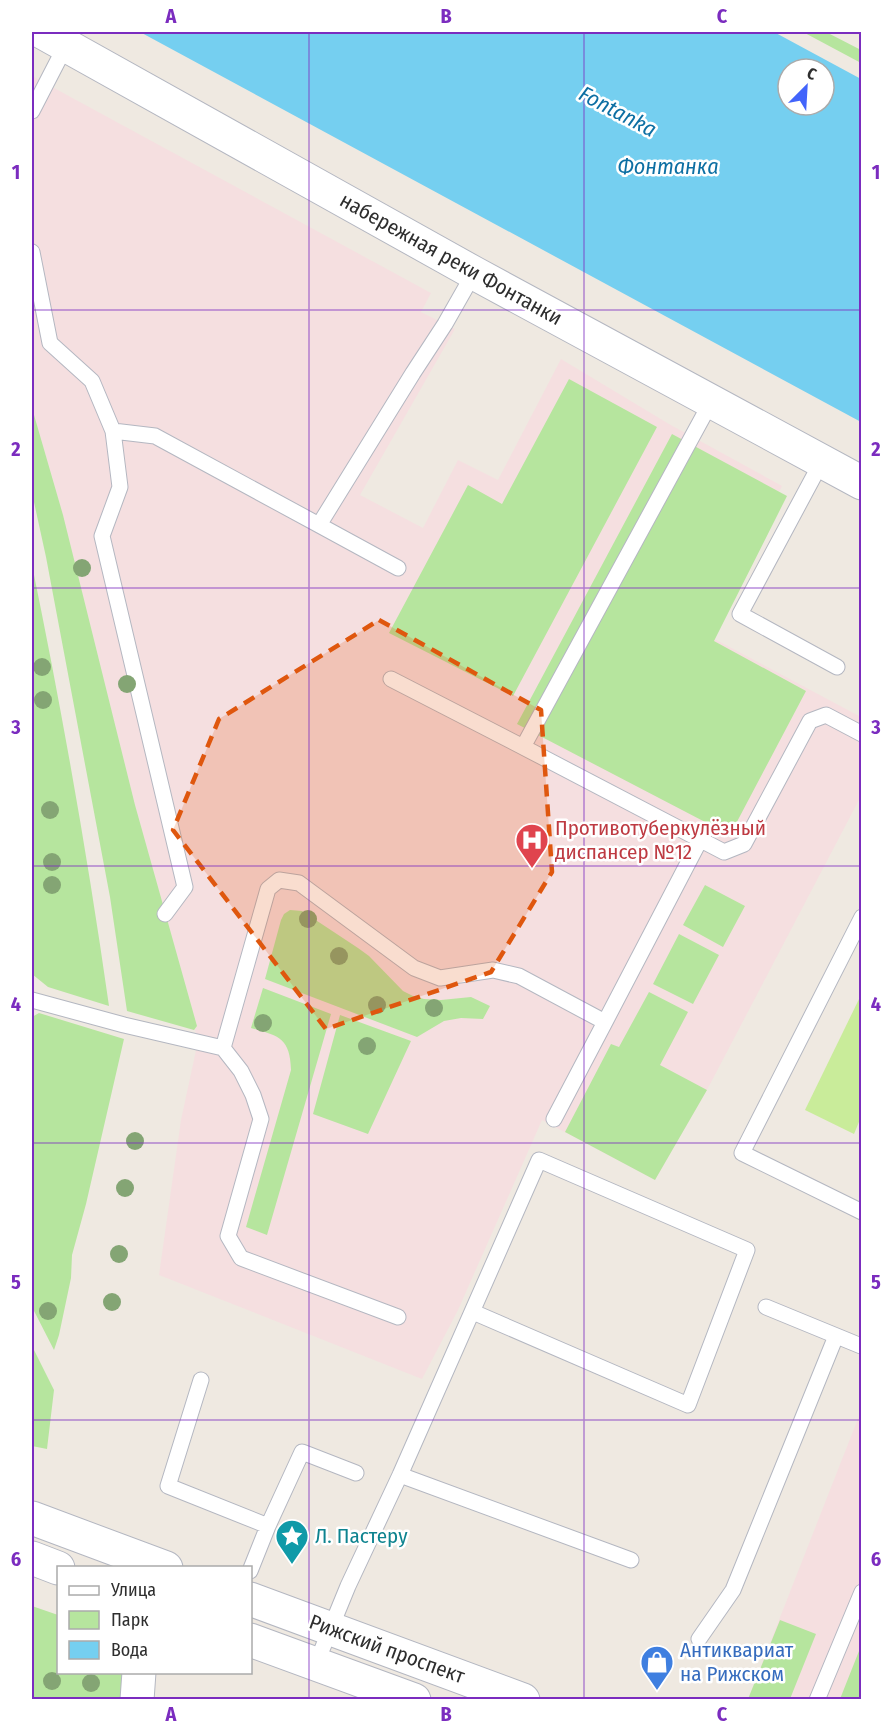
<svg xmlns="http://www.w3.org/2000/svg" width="893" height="1731" font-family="'Fira Sans Condensed',sans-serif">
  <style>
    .medical { fill: #f5dfe0 }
    .green { fill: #b6e59e }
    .pitch { fill: #c9ec9a }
    .water { fill: #75cff0; fill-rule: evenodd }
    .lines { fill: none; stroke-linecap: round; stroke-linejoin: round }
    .lane-casing { stroke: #b4b7c1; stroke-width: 17 }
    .secondary-casing { stroke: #b4b7c1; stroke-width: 35 }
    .lane { stroke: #fff; stroke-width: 15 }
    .secondary { stroke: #fff; stroke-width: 33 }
    .tree { fill: #84a574 }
    .marked { fill: #df570e; fill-opacity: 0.2; stroke: #df570e; stroke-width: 4.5; stroke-dasharray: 12 8; stroke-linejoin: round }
    .grid { fill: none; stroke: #7b2cbf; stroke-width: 1.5; stroke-opacity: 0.55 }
    .labels { text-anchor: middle; stroke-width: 5; stroke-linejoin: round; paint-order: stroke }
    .street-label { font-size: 21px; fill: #2e2e2e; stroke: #fff }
    .health-label { font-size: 21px; fill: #be3a42; stroke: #fff; text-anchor: start }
    .culture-label { font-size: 21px; fill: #0d838f; stroke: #fff; text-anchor: start }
    .shop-label { font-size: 21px; fill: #366cbe; stroke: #fff; text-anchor: start }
    .water-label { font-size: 22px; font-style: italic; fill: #0d6fa3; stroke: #fff }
    .neatline { fill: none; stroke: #7b2cbf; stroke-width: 2 }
    .grid-label { font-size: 20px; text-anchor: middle; font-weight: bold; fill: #7b2cbf }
  </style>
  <rect width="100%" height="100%" fill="#efe9e1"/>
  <path class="medical" d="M32,76L431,293L421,312L455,329L360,495L423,528L458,460L498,480L561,359L669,424L782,486L707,635L861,717V796L707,1090L655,1180L542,1120L458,1310L422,1379L159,1275L181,1120L198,1041L195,1030L197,1026L135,805L63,515L32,408Z
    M861,1411V1699L748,1700L768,1648Z"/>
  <path class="green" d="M803,32H826L861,50V63Z
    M569,379L657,427L513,696L389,633L468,485L502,504Z
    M32,408L63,515L135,805L197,1026L194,1030L127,1011L110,897L46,557L32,493Z
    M672,434L787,496L714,641L806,691L730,835L517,724Z
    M32,565C62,711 88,858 109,1006L48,987L32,974Z
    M705,885L745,906L723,947L683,925Z
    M290,910L302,911L358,948L369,956L403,991L413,996L424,999L441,1000L471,997L490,1006L483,1019L461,1018L444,1021L417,1037L265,979L281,920L284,914Z
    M679,934L719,955L693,1004L653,984Z
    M263,988L331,1014L267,1235L246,1227L291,1070C290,1038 279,1036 251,1028Z
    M649,992L688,1012L660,1065L707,1090L655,1180L565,1132L611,1044L619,1047Z
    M39,1013L124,1039L86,1204L72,1255L71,1278L59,1335L54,1350L32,1307V1017Z
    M340,1015L411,1041L368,1134L313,1114Z
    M32,1346L54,1390L47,1449L32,1446Z
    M32,1606L58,1615V1672L122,1673L121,1699H32Z
    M780,1620L816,1634L790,1699H748Z
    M861,1646V1699H840Z"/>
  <path class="pitch" d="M861,995V1117L854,1134L805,1110Z"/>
  <path class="water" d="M140,32H774L861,79V422ZM788,69H824V105H788Z"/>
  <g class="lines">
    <defs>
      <path id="lane" d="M32,111L66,45
        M32,252L50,343L92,381L113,431L120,487L102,536L185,887L165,914
        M113,431L155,436L319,525L413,373L445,324L474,273
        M822,461L740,614L837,667
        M319,525L398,568
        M391,679L523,747L711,402
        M523,747L724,852L744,844L810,721L826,715L862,734
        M862,917L742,1153L862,1212
        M32,1000L124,1025L223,1048L268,889L279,880L299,883L414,968L440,978L493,970L519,976L605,1022L700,840
        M223,1048L241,1071L253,1095L261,1119L228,1236L241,1258L398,1317
        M554,1119L605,1022
        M766,1307L861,1346
        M201,1380L168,1486L268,1526
        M400,1475L631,1560
        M250,1571L268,1526L302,1452L356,1473
        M699,1639L733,1590L836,1336
        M316,1664L348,1586L400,1475L539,1160L747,1250L688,1405L473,1312
        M817,1700L862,1592"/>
      <path id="secondary" d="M42,32L474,273L862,483
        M32,1518L166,1568
        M32,1558L58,1568
        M250,1599L523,1700
        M250,1640L414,1700
        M137,1700L139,1672"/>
    </defs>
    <use href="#lane" class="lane-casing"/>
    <use href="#secondary" class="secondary-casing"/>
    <use href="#lane" class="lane"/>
    <use href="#secondary" class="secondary"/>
  </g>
  <g class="tree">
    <circle cx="82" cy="568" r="9"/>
    <circle cx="42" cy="667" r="9"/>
    <circle cx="127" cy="684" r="9"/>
    <circle cx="43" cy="700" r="9"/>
    <circle cx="50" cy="810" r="9"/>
    <circle cx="52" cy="862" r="9"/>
    <circle cx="52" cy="885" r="9"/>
    <circle cx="308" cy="919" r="9"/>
    <circle cx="339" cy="956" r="9"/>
    <circle cx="377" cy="1005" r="9"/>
    <circle cx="434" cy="1008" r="9"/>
    <circle cx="263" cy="1023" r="9"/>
    <circle cx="367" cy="1046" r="9"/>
    <circle cx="135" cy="1141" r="9"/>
    <circle cx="125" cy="1188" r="9"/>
    <circle cx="119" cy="1254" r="9"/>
    <circle cx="112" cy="1302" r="9"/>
    <circle cx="48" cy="1311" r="9"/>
    <circle cx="52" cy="1681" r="9"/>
    <circle cx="91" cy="1683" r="9"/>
  </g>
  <path class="marked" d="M379,620L541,710L552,872L491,972L326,1029L173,830L219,719Z"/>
  <path class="grid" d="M309,32V1700M584,32V1700M32,310H862M32,588H862M32,866H862M32,1143H862M32,1420H862"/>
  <defs>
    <symbol id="hospital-pin" viewBox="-11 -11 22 30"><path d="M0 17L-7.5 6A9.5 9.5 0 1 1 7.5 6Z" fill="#e0444e" stroke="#fff"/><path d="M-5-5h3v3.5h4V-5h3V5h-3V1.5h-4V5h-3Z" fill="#fff"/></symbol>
    <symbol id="sight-pin" viewBox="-11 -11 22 30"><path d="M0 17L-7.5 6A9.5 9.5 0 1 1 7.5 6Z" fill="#0f9aa8" stroke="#fff"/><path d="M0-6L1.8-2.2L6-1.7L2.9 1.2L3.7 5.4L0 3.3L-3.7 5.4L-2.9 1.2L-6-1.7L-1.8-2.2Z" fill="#fff"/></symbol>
    <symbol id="shop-pin" viewBox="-11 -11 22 30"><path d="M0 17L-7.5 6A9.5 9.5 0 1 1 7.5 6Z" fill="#3f7fe0" stroke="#fff"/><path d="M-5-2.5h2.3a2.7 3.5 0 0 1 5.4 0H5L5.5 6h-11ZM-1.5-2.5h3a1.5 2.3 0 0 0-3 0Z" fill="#fff"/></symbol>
  </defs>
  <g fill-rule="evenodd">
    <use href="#hospital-pin" x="513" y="821" width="38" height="52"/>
    <use href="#sight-pin" x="273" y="1517" width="38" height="52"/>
    <use href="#shop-pin" x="638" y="1643" width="38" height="52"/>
  </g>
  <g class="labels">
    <g class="street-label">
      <text transform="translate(451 259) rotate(29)" y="7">набережная реки Фонтанки</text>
      <text transform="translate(387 1649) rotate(20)" y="7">Рижский проспект</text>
    </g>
    <g class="health-label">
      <text x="555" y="835">Противотуберкулёзный<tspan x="555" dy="24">диспансер №12</tspan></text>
    </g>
    <g class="culture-label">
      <text x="315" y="1543">Л. Пастеру</text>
    </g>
    <g class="shop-label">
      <text x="680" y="1657">Антиквариат<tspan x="680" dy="24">на Рижском</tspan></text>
    </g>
    <g class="water-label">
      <text transform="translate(618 111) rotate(28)" y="8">Fontanka</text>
      <text x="668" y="174">Фонтанка</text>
    </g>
  </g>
  <rect width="893" height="1731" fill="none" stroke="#ffffff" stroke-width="66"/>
  <rect x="57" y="1566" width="195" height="108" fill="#ffffff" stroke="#ababab" stroke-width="1.5"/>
  <rect x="69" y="1586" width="30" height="9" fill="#ffffff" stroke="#ababab" stroke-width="1.5"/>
  <text x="111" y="1596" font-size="18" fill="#2e2e2e">Улица</text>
  <rect x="69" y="1611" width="30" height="18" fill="#b6e59e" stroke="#ababab" stroke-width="1.5"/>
  <text x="111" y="1626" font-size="18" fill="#2e2e2e">Парк</text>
  <rect x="69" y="1641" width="30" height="18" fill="#75cff0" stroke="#ababab" stroke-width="1.5"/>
  <text x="111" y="1656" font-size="18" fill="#2e2e2e">Вода</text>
  <g transform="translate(806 87) rotate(24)"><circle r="28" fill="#ffffff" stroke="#ababab" stroke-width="1.5"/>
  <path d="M0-4.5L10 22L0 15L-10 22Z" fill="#4264fb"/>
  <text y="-9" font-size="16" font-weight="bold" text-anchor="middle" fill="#2e2e2e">С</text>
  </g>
  <rect x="33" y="33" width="827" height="1665" class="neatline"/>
  <g class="grid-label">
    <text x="171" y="23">A</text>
    <text x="446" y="23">B</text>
    <text x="722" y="23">C</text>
    <text x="16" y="179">1</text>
    <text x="876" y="179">1</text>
    <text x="16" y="456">2</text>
    <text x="876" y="456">2</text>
    <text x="16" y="734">3</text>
    <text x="876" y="734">3</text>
    <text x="16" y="1011">4</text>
    <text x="876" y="1011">4</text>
    <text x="16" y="1289">5</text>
    <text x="876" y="1289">5</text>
    <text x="16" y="1566">6</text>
    <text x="876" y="1566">6</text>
    <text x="171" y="1721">A</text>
    <text x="446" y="1721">B</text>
    <text x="722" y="1721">C</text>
  </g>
</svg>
